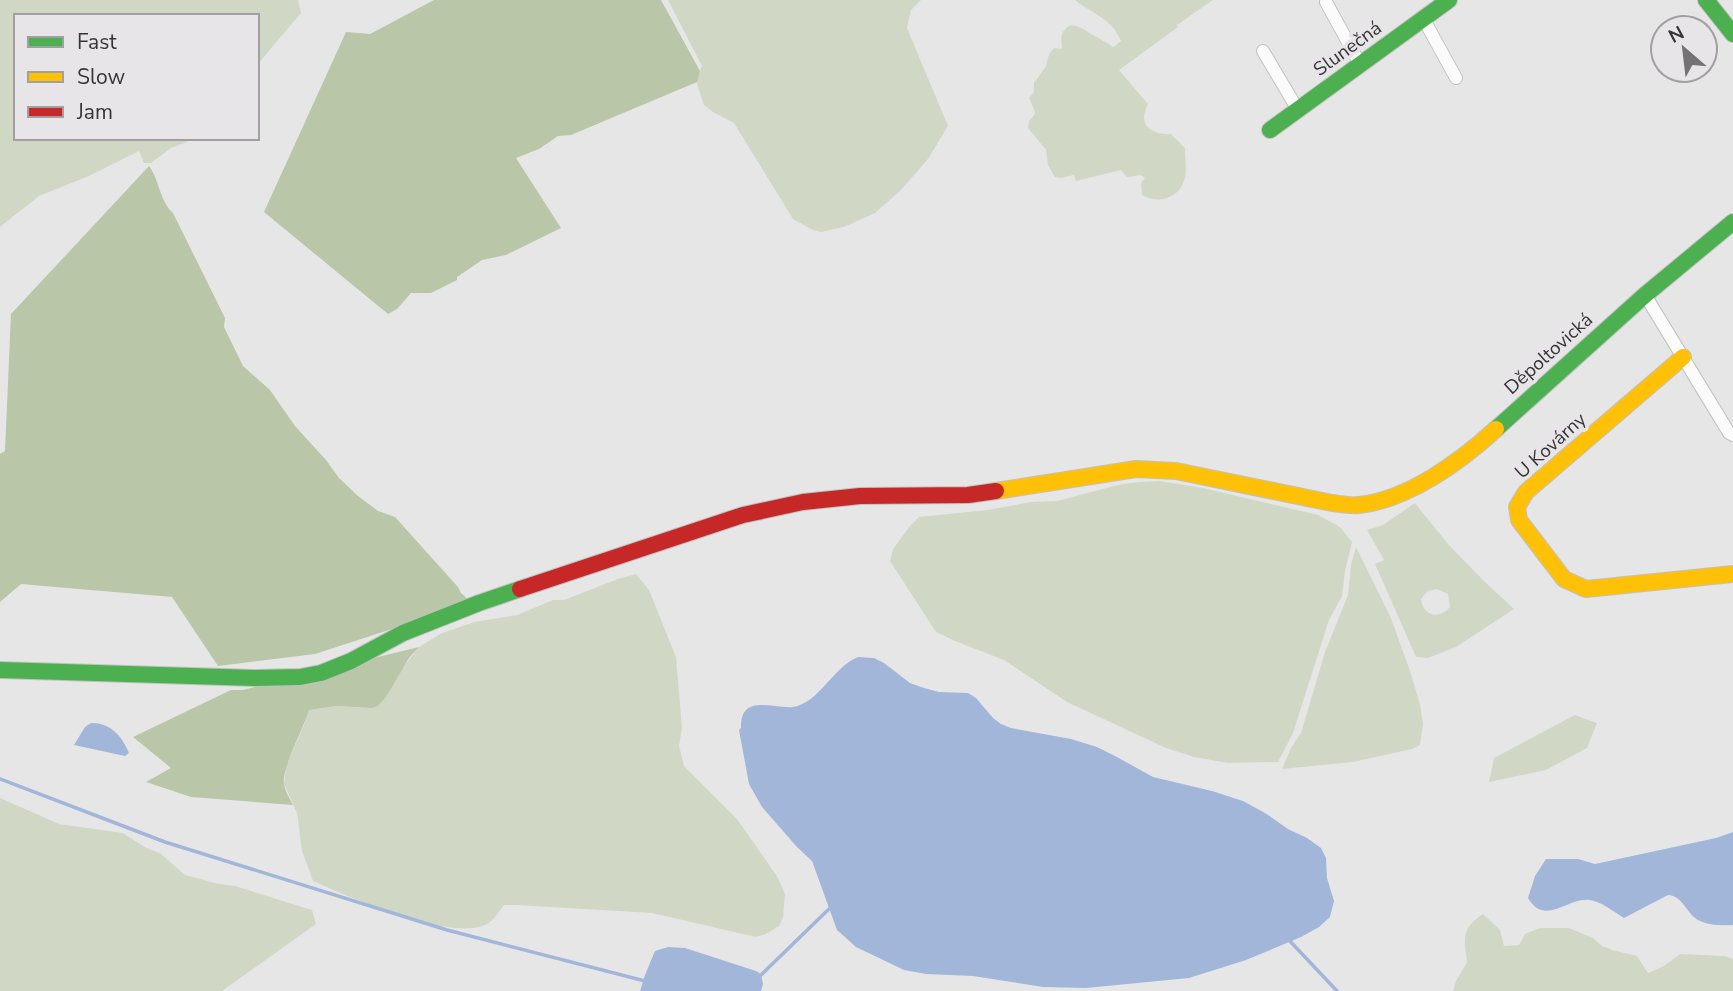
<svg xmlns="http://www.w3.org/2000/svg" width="1733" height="991" font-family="'Nunito Sans',sans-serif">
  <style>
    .green { fill: #d0d8c5; fill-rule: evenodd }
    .forest { fill: #b9c6a7 }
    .water { fill: #a2b6da }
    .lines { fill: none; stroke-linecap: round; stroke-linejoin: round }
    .stream { stroke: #a2b6da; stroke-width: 3.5 }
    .street-casing { stroke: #c1c1c1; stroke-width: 14 }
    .fast-casing { stroke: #c1c1c1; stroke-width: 18 }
    .slow-casing { stroke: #c1c1c1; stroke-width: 18 }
    .jam-casing { stroke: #c1c1c1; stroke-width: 18 }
    .street { stroke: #fbfbfb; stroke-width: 12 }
    .fast { stroke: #4caf50; stroke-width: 16 }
    .slow { stroke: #ffc107; stroke-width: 16 }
    .jam { stroke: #c62828; stroke-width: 16 }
    .labels { text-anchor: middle; stroke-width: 7; stroke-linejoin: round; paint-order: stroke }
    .street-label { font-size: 19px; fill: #363536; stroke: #e8e5e8 }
  </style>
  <rect width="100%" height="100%" fill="#e7e6e7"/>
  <path class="green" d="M0,0H298L301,13L257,65V16H16V138H192L187,142L171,148L151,163H144L139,151L89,176L39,196L0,227Z
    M668,0H921L911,10L907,28L948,126L928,159L900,191L875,213L844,227L821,232L813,230L793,219L734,123L713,112L704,105L696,81L702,66Z
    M1075,0H1213L1177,25L1178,27L1119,70L1148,104C1137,125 1151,135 1171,134L1185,148C1185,158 1187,169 1185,178C1180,198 1159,205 1142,195L1141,183L1145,178L1141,175L1127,177L1121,170L1076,181L1074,175L1061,178L1055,177L1048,165L1046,150L1028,128L1029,121L1035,114C1035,109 1031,104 1029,98L1034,92V83L1046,66L1049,54L1054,48L1062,49C1062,43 1060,36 1063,32C1071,18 1084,30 1093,35C1100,39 1106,42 1113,47L1121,41C1111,17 1093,15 1075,0Z
    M1159,481L1203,488L1318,515L1340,527L1352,542L1345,571L1342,596L1329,620L1293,733L1278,762L1228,763L1194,757L1166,748L1067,702L1004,660L955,641L936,632L890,561L893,549L910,526L919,517L988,510L1031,502L1057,501L1118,485L1139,482Z
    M1415,503L1448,544L1482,579L1514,609L1456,647L1428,658L1416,657L1375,564L1384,560L1367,530L1383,525ZM1437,589L1448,594L1450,607C1439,620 1423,616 1421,599L1428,591Z
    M1356,547L1391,618L1410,671L1420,704L1423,724L1420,745L1412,749L1353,762L1282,769L1291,748L1301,733L1325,652L1348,595L1351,565Z
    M636,574L649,590L676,657L682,728L679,746L684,766L737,819L777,876L785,894L783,918L779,926L766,934L756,937L652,913L516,905H504C500,910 495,919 490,922C458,946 347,896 313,881L302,851L297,813L284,784L286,766L304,725L309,710L336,706L372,708L419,647L440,634L474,622L517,615L553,600H564L618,579Z
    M1575,715L1597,723L1587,748L1546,770L1489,782L1494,758Z
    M0,798L59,824L123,833L146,848L160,853L185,875L219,884L235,886L312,910L316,924L222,991H0Z
    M1483,914L1500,930L1504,946L1519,945L1525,934L1540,928H1569L1593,938L1602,946L1612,950L1637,956L1648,973L1664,966L1680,954L1725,956L1733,959V991H1453L1456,981L1467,962C1464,939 1461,928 1483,914Z"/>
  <path class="forest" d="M434,0H661L700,71L697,82L571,135L558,136L539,149L516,158L561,228L506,255L482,260L457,277V280L431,293H411L397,309L388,314L264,212L346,32L370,34Z
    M149,166C160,181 159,200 173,213L225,318L224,327L243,366L270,390L295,426L326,460L339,478L358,496L378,511L395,517L458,587L461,593L472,603L315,654L218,666L172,597L21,584L0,602V454L5,451L11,314Z
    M419,647L409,658L386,697L378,706L372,708L336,706L309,710C304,728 281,769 284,784C285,791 290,799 293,805L191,797L146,782L171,768L133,737L231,690H243Z"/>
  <path class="water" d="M858,657L874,658L884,663L910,683L924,688L939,692L968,693L976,698L993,718L1001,724L1011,728L1071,739L1097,747L1117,757L1153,777L1212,791L1243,801L1265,813L1288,829L1307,838L1321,848L1326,858L1327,878L1334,901L1330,917L1319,927L1301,937L1246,960L1189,978L1086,988L1043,987L973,976L926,974L904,970L856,947L837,930L812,861L797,847L762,807L749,784L739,730L741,728C740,693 773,709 793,707C819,703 833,667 858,657Z
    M91,723C111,723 122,736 129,753L125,756L74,745L85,727Z
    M1733,832V925C1723,926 1707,925 1698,920C1686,913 1683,896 1668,895L1624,918C1614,912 1601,901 1589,900C1568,897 1545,927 1528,898L1535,876L1546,859H1578L1595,864L1716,838Z
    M668,947L685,948L756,971L761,974L763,984L761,991H640L645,975L655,951Z"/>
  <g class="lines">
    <path class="stream" d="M0,779L165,842L447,930L645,981
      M1288,939L1337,991
      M756,976L761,975L830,908"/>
    <defs>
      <path id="street" d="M1326,2L1360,64
        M1423,18L1456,78
        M1263,51L1298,110
        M1645,295L1729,433L1733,435"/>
      <path id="fast" d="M1706,0L1733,34
        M1270,130L1449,0
        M1496,429L1645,295L1733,222
        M0,670L255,678L300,677L321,673L351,661L403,633L479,603L520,589"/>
      <path id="slow" d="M1683,357L1526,492L1517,507L1519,520L1564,579L1586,589L1733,574
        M996,491L1136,469L1176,471L1332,503C1341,504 1351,506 1359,505C1408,500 1461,461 1496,429"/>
      <path id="jam" d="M520,589L743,515L803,502L860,496L968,495L996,491"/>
    </defs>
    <use href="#street" class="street-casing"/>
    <use href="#fast" class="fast-casing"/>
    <use href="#slow" class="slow-casing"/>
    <use href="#jam" class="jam-casing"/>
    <use href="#street" class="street"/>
    <use href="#fast" class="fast"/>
    <use href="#slow" class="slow"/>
    <use href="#jam" class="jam"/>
  </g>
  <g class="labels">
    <g class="street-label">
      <text transform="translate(1347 48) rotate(-36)" y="7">Slunečná</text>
      <text transform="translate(1548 353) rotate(-42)" y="7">Děpoltovická</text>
      <text transform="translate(1550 445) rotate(-42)" y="7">U Kovárny</text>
    </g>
  </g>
  <rect x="14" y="14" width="245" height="126" fill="#e8e5e8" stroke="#a19fa1" stroke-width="2"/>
  <rect x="28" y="37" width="35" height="10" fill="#4caf50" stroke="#a19fa1" stroke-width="2"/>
  <text x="77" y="49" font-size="21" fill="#363536">Fast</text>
  <rect x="28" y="72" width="35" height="10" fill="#ffc107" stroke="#a19fa1" stroke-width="2"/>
  <text x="77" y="84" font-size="21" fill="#363536">Slow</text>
  <rect x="28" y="107" width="35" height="10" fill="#c62828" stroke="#a19fa1" stroke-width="2"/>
  <text x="77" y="119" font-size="21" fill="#363536">Jam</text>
  <g transform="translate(1684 49) rotate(332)"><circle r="33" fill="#e8e5e8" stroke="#a19fa1" stroke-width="2"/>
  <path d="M0-5L12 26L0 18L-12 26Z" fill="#747374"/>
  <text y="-10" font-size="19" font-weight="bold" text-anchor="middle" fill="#363536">N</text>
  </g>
</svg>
